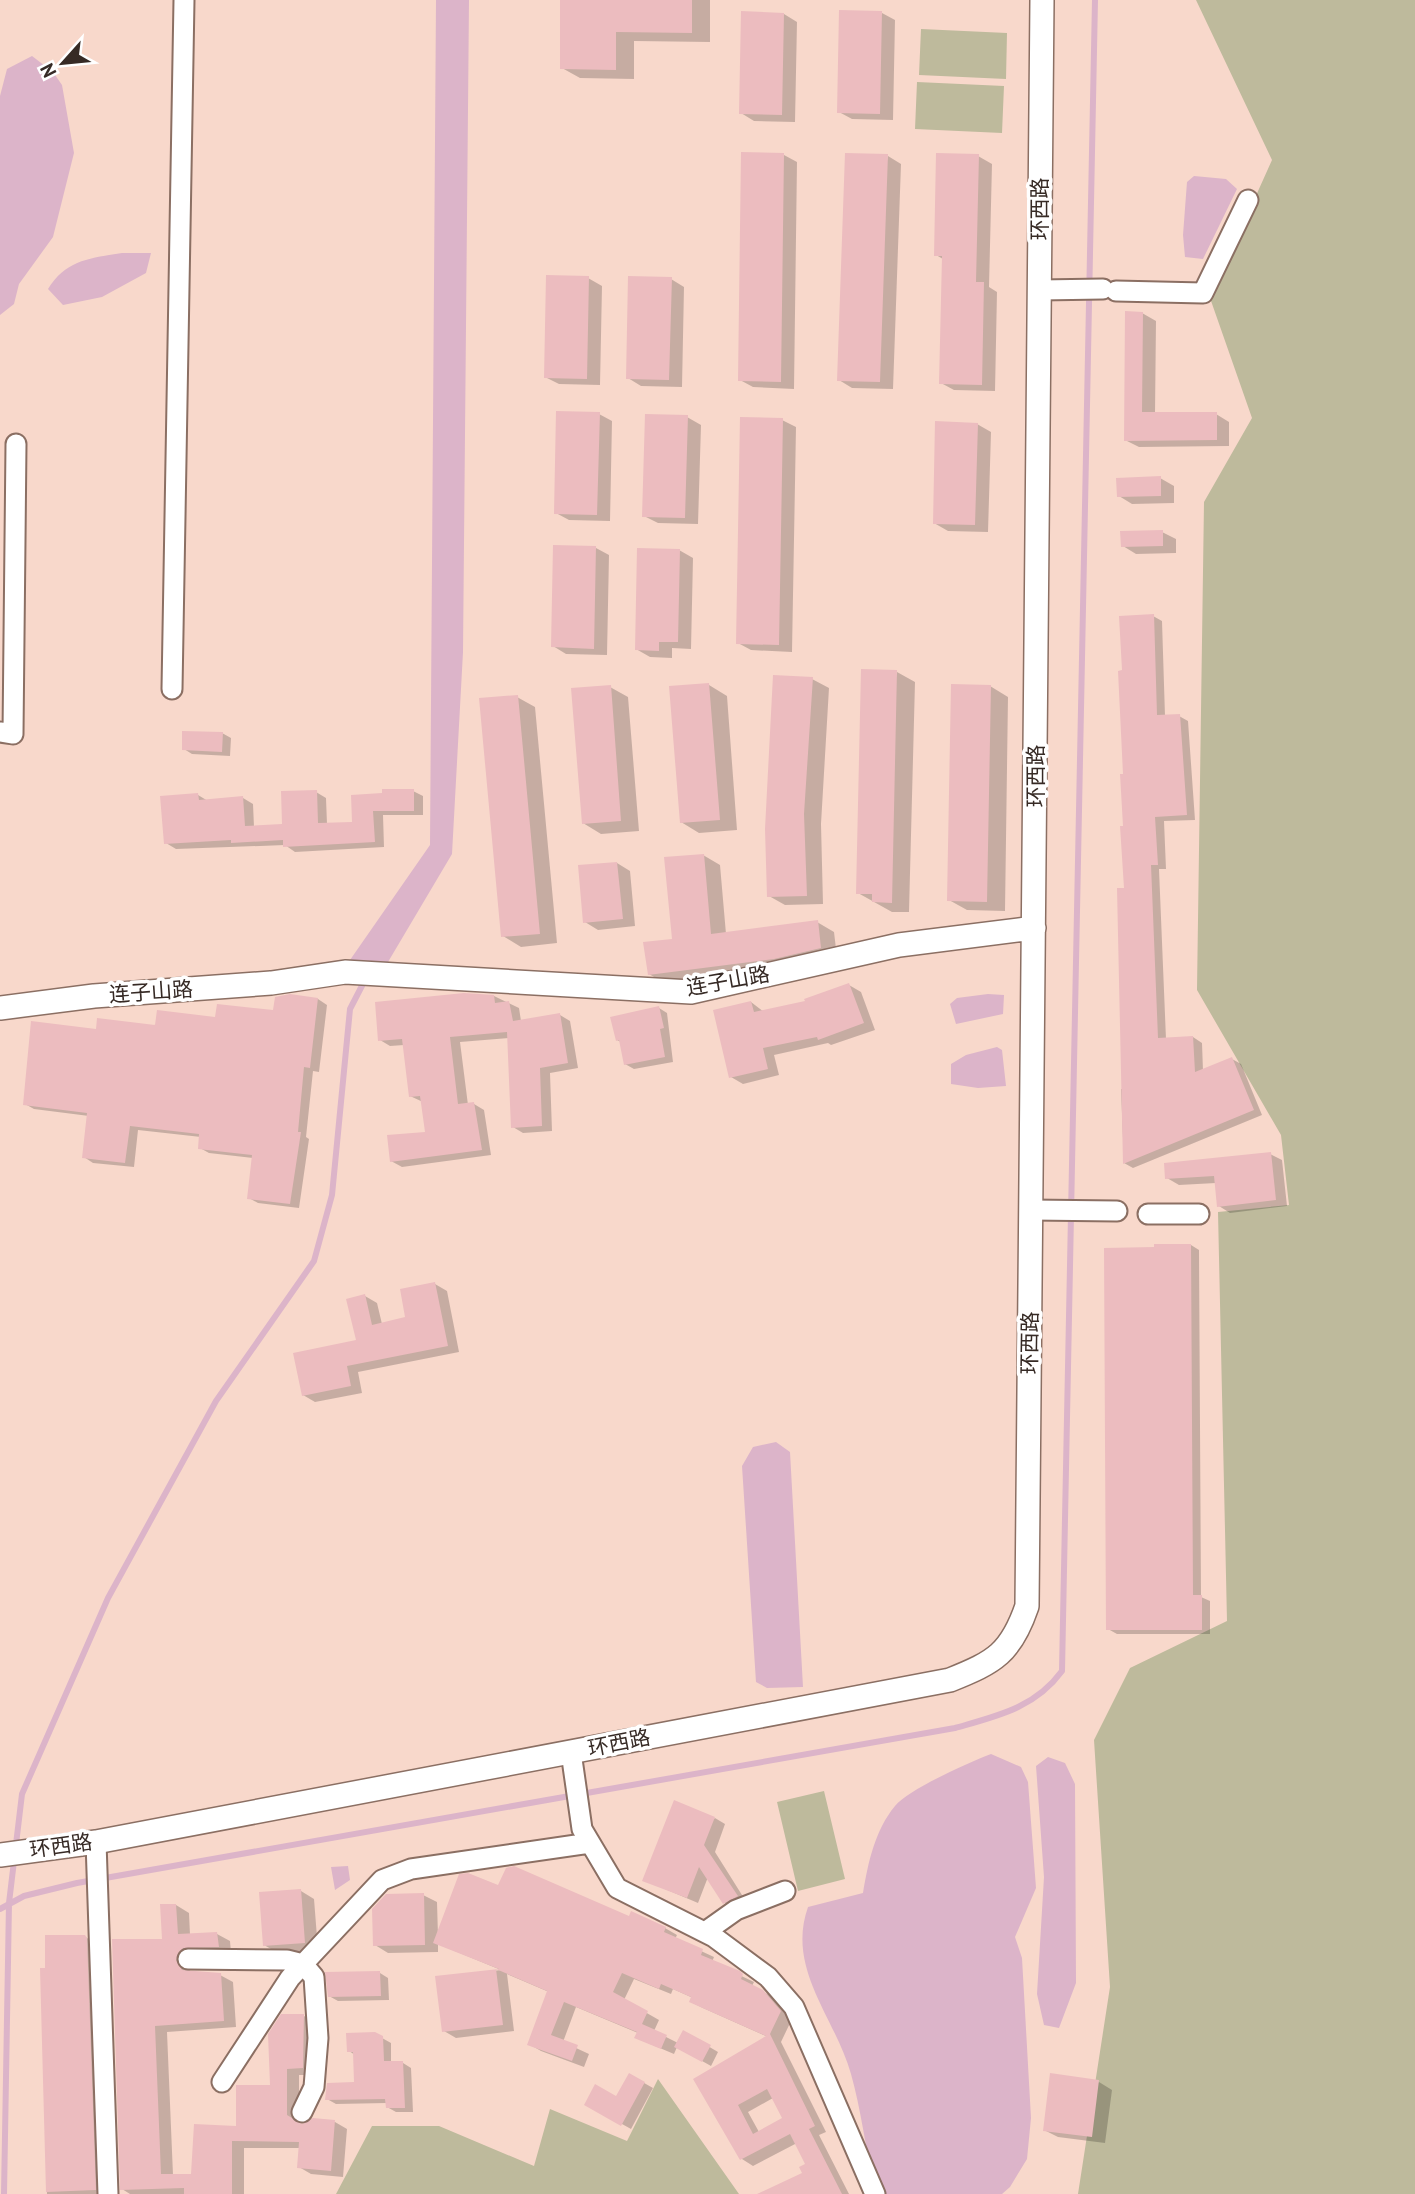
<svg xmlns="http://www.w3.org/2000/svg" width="1415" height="2194" font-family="'PT Sans','Noto Sans SC',sans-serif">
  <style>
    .green { fill: #beba9c }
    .water { fill: #dcb4c9 }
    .shadow { fill: #0003; fill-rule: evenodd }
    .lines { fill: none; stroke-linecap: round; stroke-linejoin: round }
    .stream { stroke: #dcb4c9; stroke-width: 6 }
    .building { fill: #ecbcbf; fill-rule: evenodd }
    .minor-casing { stroke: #8b6f63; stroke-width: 23 }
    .tertiary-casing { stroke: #8b6f63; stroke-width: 26 }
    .minor { stroke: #fff; stroke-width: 19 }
    .tertiary { stroke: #fff; stroke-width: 23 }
    .labels { text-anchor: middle; stroke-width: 7; stroke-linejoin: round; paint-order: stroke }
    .street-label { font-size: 21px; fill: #362a25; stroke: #fff }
  </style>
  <rect width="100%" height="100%" fill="#f8d8cb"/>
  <path class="green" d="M1196,0H1415V2194H1078L1110,1987L1094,1740L1130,1668L1227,1621L1218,1212L1289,1205L1281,1135L1197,990L1204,502L1252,418L1210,298L1272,160Z
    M921,29L1007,33L1006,79L919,75Z
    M917,82L1004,86L1002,133L915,129Z
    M824,1791L845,1879L798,1891L777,1802Z
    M658,2079L739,2194H336L372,2126H439L534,2166L550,2109L627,2141Z"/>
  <path class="water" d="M436,0H469L463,652L452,854L388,962L350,960L430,845Z
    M32,56L53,72L62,85L74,153L53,237L19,284L14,304L0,315V96L7,69Z
    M1194,176L1226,179L1237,189L1203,259L1185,257L1183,235L1187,182Z
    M122,253H151L146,273L102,297L63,305L48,289C66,260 90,258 122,253Z
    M988,994L1004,995L1003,1014L956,1024L950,1004L957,998Z
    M997,1047L1002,1050L1006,1086L978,1088L951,1084V1064L966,1055Z
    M776,1442L790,1452L803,1687L767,1688L756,1682L742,1466L753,1447Z
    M991,1754L1021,1767L1028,1782L1036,1888L1015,1937L1022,1958L1031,2118L1027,2159L1010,2187L1002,2194H881L873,2185C866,2148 861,2110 851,2074C835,2017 786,1969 808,1907L863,1893C868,1863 875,1830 895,1806C909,1789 968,1763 991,1754Z
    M1048,1757L1065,1763L1075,1784L1076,1983L1059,2028L1044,2025L1037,1994L1044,1877L1036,1766Z
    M348,1866L350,1880L335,1890L331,1867Z"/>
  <path class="shadow" d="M562,0H710V42L634,41V79L580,78L562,68Z
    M882,13L895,20L893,120L852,119L839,112Z
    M784,14L797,22L795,122L754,121L741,113Z
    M784,155L797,162L794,389L753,387L740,380Z
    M888,156L901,164L893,389L852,388L839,380Z
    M978,156L992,164L989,287L997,292L995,391L954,390L941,383L943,259L936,255Z
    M588,278L602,286L600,385L559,384L545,377Z
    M671,279L684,287L682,387L641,386L628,378Z
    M1142,313L1156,321L1155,414H1216L1229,422V446L1139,447L1125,440Z
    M599,414L612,421L610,521L569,520L556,513Z
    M687,417L701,425L698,524L658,523L644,516Z
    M782,420L796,427L792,652L751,650L738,643Z
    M977,424L991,432L988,532L948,531L934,523Z
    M1160,478L1174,486V503L1132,504L1119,496Z
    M1162,532L1176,539V553L1136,554L1123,546Z
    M596,548L609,555L607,655L566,654L553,646Z
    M679,550L693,558L691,649L672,648V658L650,657L636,649Z
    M1153,616L1162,621L1165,716H1179L1188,721L1195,820L1164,821L1166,869H1159L1166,1039L1193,1037L1202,1043L1203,1071L1232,1059L1241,1064L1262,1115L1133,1168L1124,1163L1121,1089H1124L1126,890L1124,672Z
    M897,672L915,682L909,912H892L858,893Z
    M812,679L829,688L821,824L823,904L785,905L769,896Z
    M709,685L727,696L737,830L699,833L681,822Z
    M990,686L1008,697L1005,911L967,910L949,900Z
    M610,687L628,697L639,831L601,834L583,823Z
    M517,697L535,707L557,943L521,947L503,936Z
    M222,733L231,738L230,756L192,754L184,749Z
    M413,791L423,796V815H383L384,847L295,852L285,845L176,849L166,843L198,795L208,801L243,798L253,804L254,827L284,825L316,792L326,798L327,824L354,823L353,797Z
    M703,855L720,865L726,934L817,922L834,932L837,957L791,968L666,984L649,974L674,940Z
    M617,863L630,871L635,926L598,930L585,922Z
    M849,985L861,992L875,1030L831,1045L828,1043L774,1055L779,1075L743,1084L731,1077L751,1002L764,1012L807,1003Z
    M290,996L318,999L327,1005L319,1072L313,1071L306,1137L309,1139L299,1208L258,1203L249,1198L253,1158L209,1153L200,1148L201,1137L138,1130L134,1167L93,1163L84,1157L89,1116L34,1109L25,1104L98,1031L275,1012Z
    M494,996L519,1008L521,1021L560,1015L570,1021L578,1068L550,1073L552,1131L523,1133L513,1127L509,1038L460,1042L468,1105L474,1104L484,1110L491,1155L402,1167L391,1161L427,1133L423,1102L410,1096L404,1045L390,1046L380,1040Z
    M659,1008L667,1013L673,1062L634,1069L625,1064L621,1042L617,1040Z
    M1270,1154L1282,1160L1287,1206L1230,1213L1219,1206L1216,1183L1179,1185L1167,1178Z
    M1191,1245L1199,1250L1201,1597L1210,1601V1634H1117L1108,1629Z
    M435,1284L447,1291L459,1352L358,1372L362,1393L315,1402L303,1395L358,1342L365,1296L377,1303L382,1324L407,1319Z
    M715,1818L725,1824L715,1852L747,1903L736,1909L725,1903L708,1877L698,1903L644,1880Z
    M499,1887L665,1928L677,1935L675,1939L714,1957L712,1962L754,1982L752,1986L775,1998L792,2019L781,2042L826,2132L819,2135L849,2194H761L804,2174L808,2165L797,2143L753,2166L742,2159L696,2079L768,2037L703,2008L691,2002L693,1998L673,1989L671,1994L634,1979L624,2000L659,2020L654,2031L678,2043L684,2032L718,2052L711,2066L677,2047L674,2054L648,2043L638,2033L576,2007L563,2042L589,2054L584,2067L541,2051L529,2044L549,1992L507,1974L514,2031L456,2038L444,2031L437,1978L501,1970L438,1944V1952L388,1953L375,1945L423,1895L437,1902L438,1936ZM773,2098L784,2119L759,2132L748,2112Z
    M301,1891L314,1899L318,1950L278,1953L264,1945Z
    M176,1905L189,1913L190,1935L217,1934L230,1941L231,1953L188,1968L191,1972L220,1975L233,1982L236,2027L167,2032L173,2175H193L271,2087L304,2016L316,2023V2075H299V2124L335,2122L347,2129L343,2177L311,2174L299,2167L300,2148H244V2194H130L122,2189L163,1941Z
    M85,1937L98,1944L106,2194H47L42,1969H46Z
    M380,1973L388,1978L389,2000L338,2001L329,1996Z
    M382,2038L391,2043V2063H403L411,2068L413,2112H396L387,2107V2103L336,2104L327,2099L356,2084L355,2055L349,2051Z
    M630,2075L653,2088L631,2129L586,2104L617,2098Z
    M1099,2082L1112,2090L1105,2143L1058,2137L1044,2130Z"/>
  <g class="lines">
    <path class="stream" d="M0,1909L24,1896L77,1883L955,1728C997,1716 1035,1708 1062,1671L1095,0
      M4,2194L9,1903L22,1794L108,1598L216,1401L314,1261L332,1195L350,1009L366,978"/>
  </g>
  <path class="building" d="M560,0H692V33L616,32V70L560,69Z
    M839,10L882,11L880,114L837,113Z
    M741,11L784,13L782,115L739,114Z
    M741,152L784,153L781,382L738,381Z
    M845,153L888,154L880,382L837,381Z
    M936,153L979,154L976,282H984L982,385L939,384L942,256H934Z
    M546,275L589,276L587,379L544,378Z
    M628,276L672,277L669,380L626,379Z
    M1125,311L1143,312L1142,412H1217V440L1124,441Z
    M556,411L600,412L597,515L554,514Z
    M645,414L688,415L685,518L642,517Z
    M740,417L783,418L779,645L736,644Z
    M935,421L978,423L975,525L933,524Z
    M1161,476V496L1117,497L1116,478Z
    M1163,530V546L1121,547L1120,531Z
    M553,545L596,546L594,649L551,647Z
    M637,548L680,549L678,642H659V651L635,650Z
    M1154,614L1157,715L1180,714L1187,815L1155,817L1158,865H1151L1158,1038L1193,1036L1195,1072L1232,1057L1254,1110L1123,1164L1117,888H1124L1120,826H1123L1120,774H1123L1118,671L1122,670L1119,616Z
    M861,669L897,670L892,903L872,902V894H856Z
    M773,675L813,677L804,814L807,896L767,897L765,829Z
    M709,683L720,820L680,823L669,686Z
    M951,684L991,685L987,902L947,901Z
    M611,685L621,821L582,824L571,688Z
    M518,695L540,934L501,937L479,698Z
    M182,731L223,732L222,752L182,750Z
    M382,789H414V811H373L375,842L283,847V840L231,843V840L164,844L160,796L198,793L199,800L243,796L245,826L282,824L281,791L317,790L318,823L352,822L351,795L382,793Z
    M704,854L711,934L818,920L821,948L774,959L648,975L643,942L672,939L664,857Z
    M617,862L623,919L583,923L578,865Z
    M849,983L864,1023L818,1040L817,1037L763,1048L768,1069L729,1078L713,1010L751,1001L754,1012L805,1001L804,999Z
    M464,993L494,995L495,1003L509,1001L513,1021L560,1013L568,1063L540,1068L542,1126L511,1128L507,1032L450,1037L458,1104L474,1102L482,1150L390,1162L387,1135L425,1132L420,1096L409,1097L402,1039L378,1041L375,1002Z
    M290,994L318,998L310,1068L304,1067L298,1132H301L290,1204L247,1199L252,1155L198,1149L199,1134L130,1126L125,1163L82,1158L87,1113L23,1105L31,1021L96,1029L97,1018L155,1025L157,1010L215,1017L217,1004L273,1010L275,997Z
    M659,1006L664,1028L660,1029L665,1057L624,1065L619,1040L616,1041L610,1017Z
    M1271,1152L1276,1200L1217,1207L1214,1176L1165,1179L1164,1163Z
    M1154,1244H1191L1193,1595H1202V1630H1106L1104,1248L1154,1247Z
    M435,1282L448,1346L347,1366L351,1386L302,1396L293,1353L356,1340L346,1299L365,1294L372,1325L405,1317L400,1289Z
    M674,1800L715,1817L704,1845L738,1896L723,1904L699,1867L687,1898L642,1881Z
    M514,1866L629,1916L631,1911L666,1927L664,1932L703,1949L701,1955L740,1971L743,1974L741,1979L763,1990L781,2011L770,2034L815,2126L809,2129L842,2194H757L802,2173L799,2167L805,2164L790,2134L740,2160L693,2079L766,2036L689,2002L691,1997L661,1984L659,1989L622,1973L613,1992L648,2011L642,2024L667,2035L661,2049L634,2038L637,2032L564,2002L551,2035L578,2045L572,2061L527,2045L547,1991L496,1969L503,2025L442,2032L435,1976L499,1969L433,1943L459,1874L468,1873L498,1885L506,1868ZM767,2089L782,2118L753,2134L738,2105Z
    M301,1889L305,1943L263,1946L259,1892Z
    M424,1893L425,1945L373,1946L372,1909L386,1894Z
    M160,1904H176L178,1934L217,1932L219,1947L183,1948L176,1960L182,1970L221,1973L224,2021L155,2026L161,2174H191L194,2124L236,2126V2085H270L268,2034L281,2014H304L303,2068L287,2069V2115L302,2124L313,2118L335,2120L331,2171L297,2168L299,2142L232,2141V2194H184V2188L120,2190L112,1939H162Z
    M45,1935H85L87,1938L96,2190L46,2192L40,1968H45Z
    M380,1971L381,1996L328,1997L325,1972Z
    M683,2030L711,2045L702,2062L674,2047Z
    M375,2032L383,2036L384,2061H403L405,2108H386L385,2099L325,2100L327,2083L354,2082L353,2052H347L346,2033Z
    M629,2073L645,2082L621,2126L584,2105L595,2084L616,2096Z
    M1050,2073L1099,2080L1092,2137L1043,2131Z"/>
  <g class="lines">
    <defs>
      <path id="minor" d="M1040,290L1103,289
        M1116,291L1203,293L1248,200
        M172,689L184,0
        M0,732L13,734L16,444
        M1031,1210L1117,1211
        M1148,1214H1199
        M571,1752L582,1829L617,1888L714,1937L768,1977L794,2007L875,2194
        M96,1842L108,2194
        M705,1932L736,1910L785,1891
        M188,1959L287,1960L303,1964L314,1977L318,2038L314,2087L302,2112
        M222,2082L290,1978L382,1880L411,1869L590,1843"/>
      <path id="tertiary" d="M0,1008L94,996L271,983L345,972L691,992L899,945L1034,928
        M0,1855L96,1842L950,1680C995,1662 1011,1653 1027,1606L1042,0"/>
    </defs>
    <use href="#minor" class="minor-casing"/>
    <use href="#tertiary" class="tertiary-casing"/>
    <use href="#minor" class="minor"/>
    <use href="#tertiary" class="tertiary"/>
  </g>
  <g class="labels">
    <g class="street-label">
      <text transform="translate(1040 209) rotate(-90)" y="7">环西路</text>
      <text transform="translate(1036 776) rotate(-90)" y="7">环西路</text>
      <text transform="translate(728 981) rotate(-10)" y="7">连子山路</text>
      <text transform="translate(151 992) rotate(-4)" y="7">连子山路</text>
      <text transform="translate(1030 1343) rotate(-89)" y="7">环西路</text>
      <text transform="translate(619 1743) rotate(-11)" y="7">环西路</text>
      <text transform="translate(61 1846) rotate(-8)" y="7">环西路</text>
    </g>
  </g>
  <g transform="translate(63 63) rotate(243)" stroke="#ffffff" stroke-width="5" paint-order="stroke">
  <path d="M0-5L12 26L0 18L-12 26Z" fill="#362a25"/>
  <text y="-10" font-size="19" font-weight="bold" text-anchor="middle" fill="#362a25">N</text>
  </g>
</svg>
